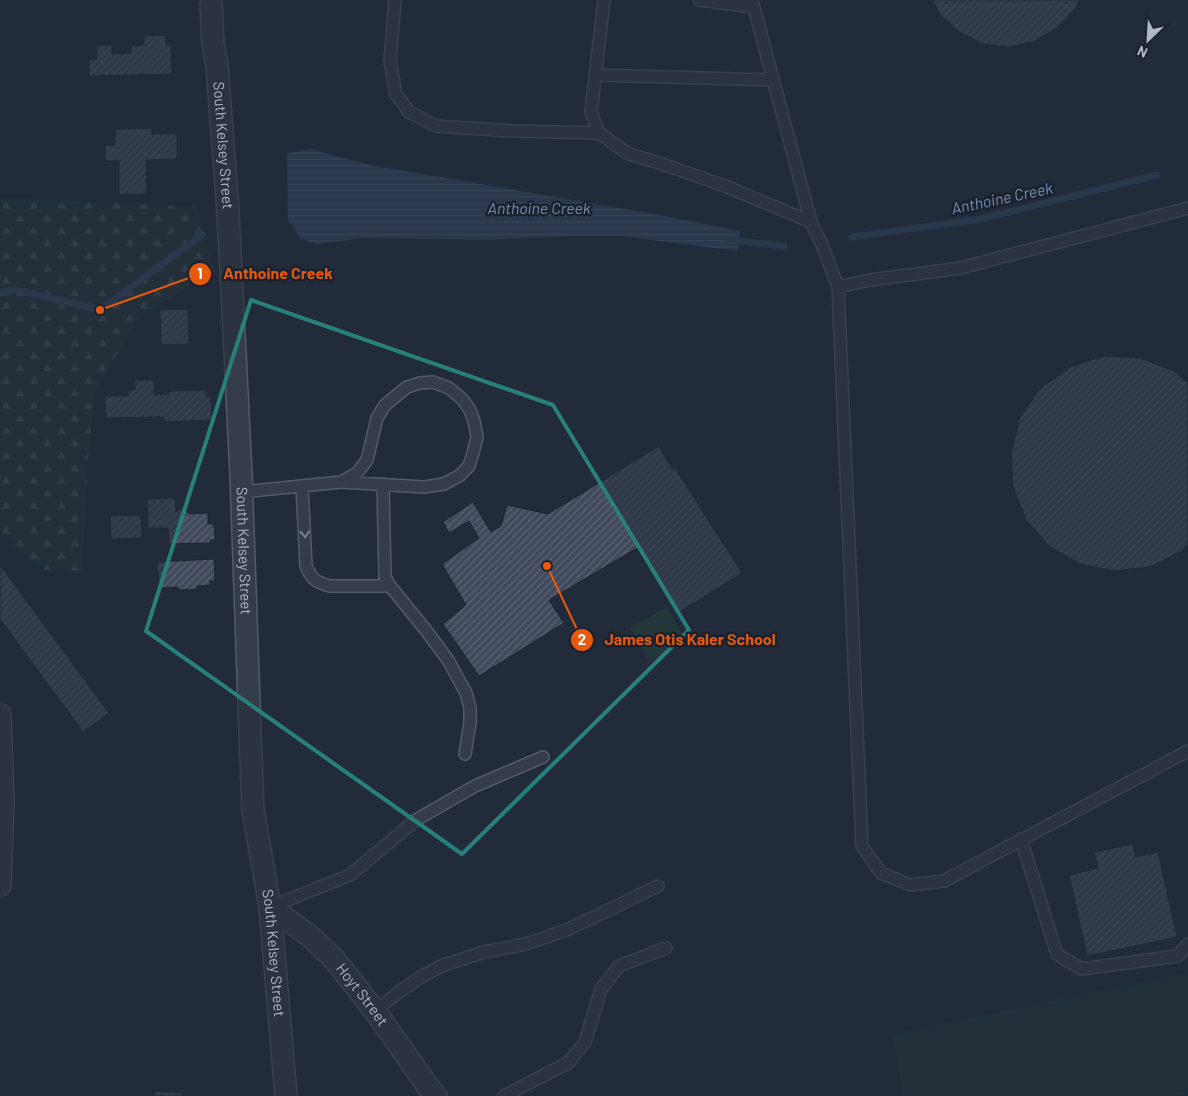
<svg xmlns="http://www.w3.org/2000/svg" width="1188" height="1096" font-family="Barlow,sans-serif">
  <style>
    .green { fill: #24373b }
    .forest { fill: url(#forest-firs) }
    .water { fill: url(#water-rules) }
    .lines { fill: none; stroke-linecap: round; stroke-linejoin: round }
    .stream { stroke: #354562; stroke-width: 7 }
    .building { fill: url(#building-hatch); stroke: #1d2431 }
    .service-casing { stroke: #535a68; stroke-width: 14 }
    .minor-casing { stroke: #535a68; stroke-width: 24 }
    .service { stroke: #353d4a; stroke-width: 11 }
    .minor { stroke: #353d4a; stroke-width: 21 }
    .oneway { stroke: #79808e }
    .marked { fill: none; stroke: #27807b; stroke-width: 4; stroke-linejoin: round }
    .labels { text-anchor: middle; stroke-width: 5; stroke-linejoin: round; paint-order: stroke }
    .street-label { font-size: 15px; fill: #b0b7c6; stroke: #1b222f }
    .water-label { font-size: 16px; font-style: italic; fill: #788caf; stroke: #1b222f }
    .leader { fill: none; stroke: #e8590c; stroke-width: 2 }
    .callout-dot { fill: #e8590c; stroke: #1b222f; stroke-width: 2 }
    .mark-label { font-size: 15px; text-anchor: middle; font-weight: bold; fill: #fff }
    .callout-label { font-size: 16px; text-anchor: middle; font-weight: bold; fill: #e8590c; stroke: #1b222f; stroke-width: 5; stroke-linejoin: round; paint-order: stroke }
  </style>
  <defs>
    <pattern id="forest-firs" width="22" height="20" patternUnits="userSpaceOnUse" patternTransform="scale(1.25)"><rect width="22" height="20" fill="#24373b"/><path d="M5 1l3.5 6h-7zM16 11l3.5 6h-7z" fill="#415256"/></pattern>
    <pattern id="water-rules" width="6" height="5" patternUnits="userSpaceOnUse" patternTransform="scale(1.25)"><rect width="6" height="5" fill="#354562"/><path d="M0 2.5h6" fill="none" stroke="#505e77"/></pattern>
    <pattern id="building-hatch" width="6" height="6" patternUnits="userSpaceOnUse" patternTransform="scale(1.25)"><rect width="6" height="6" fill="#414a5c"/><path d="M-1 1l2-2M0 6l6-6M5 7l2-2" fill="none" stroke="#5a6272"/></pattern>
  </defs>
  <rect width="100%" height="100%" fill="#222b3a"/>
  <path class="green" d="M667,607L686,641L649,662L630,628Z
    M1188,973V1093L1173,1096H903L893,1034Z"/>
  <path class="forest" d="M0,198L196,207L214,272L140,316L95,391L88,459L82,571L40,570L0,531Z"/>
  <path class="water" d="M311,149L370,165L649,213L740,231L738,251L620,236H574L488,240L364,238L316,244L300,238L288,220L287,153Z"/>
  <g class="lines">
    <path class="stream" d="M852,237L981,219L1157,175
      M729,240L784,246
      M0,293L16,290L100,310L202,235"/>
  </g>
  <path class="building" d="M932,0H1079L1075,9L1057,28L1035,41L1009,47L983,44L959,32L940,14Z
    M165,35L166,45H171L172,74L89,76V59H97L96,45H112V54L131,53V46L144,45V36Z
    M152,128V134H177V159L146,160L147,194H119V161H105V145H115V129Z
    M188,309L189,344L161,345L160,310Z
    M1104,356L1140,358L1174,371L1188,383V544L1181,552L1149,567L1114,571L1080,564L1049,546L1026,520L1013,487L1011,452L1020,417L1041,388L1070,367Z
    M134,380H154V395L169,394V391L206,390V397H211L212,420L164,422V417L106,418L105,396H128V390H135Z
    M659,446L672,469L675,468L742,573L678,613L637,548L549,600L564,623L479,676L443,624L466,605L442,564L479,538L469,521L449,533L443,522L473,502L491,532L501,526L507,505L548,514Z
    M175,498L176,512L179,510H185L189,514L208,513V524H214L215,540H210V543L169,544L168,528H148L147,499Z
    M141,515L142,538L111,539L110,516Z
    M214,559L215,581H210V585L197,586V589L178,590V587L159,588L157,562Z
    M0,565L109,713L83,732L0,619Z
    M1133,844L1136,857L1158,852L1177,937L1087,956L1069,875L1098,868L1094,852Z
    M154,1091L182,1093V1096H154Z"/>
  <g class="lines">
    <defs>
      <path id="service" d="M395,0L390,61L396,94L409,112L436,126L512,131L599,133
        M604,0L591,112L599,133L629,154L659,163L725,186L811,222
        M699,0L754,7
        M752,0L811,222L822,245L838,287L862,846L881,873L910,885L944,881L1188,751
        M595,75L773,80
        M838,287L870,280L961,268L1188,208
        M383,484L385,577L390,586L425,629L448,660L466,693L470,708V723L465,754
        M302,486L306,566C312,580 315,581 329,586H390
        M242,492L341,482L424,487L444,484L459,476L469,466L473,453L477,437L474,421L470,410L462,399L449,388L433,382L420,383L407,387L385,405L377,418L367,460L357,473L341,482
        M1021,839L1057,954L1081,969L1178,956L1188,944
        M270,907L350,875L416,820L475,786L543,757
        M375,1011L398,993L419,978L441,966L484,952L526,944L569,929L658,886
        M504,1096L568,1063L585,1042L593,1016L601,989L619,966L666,948"/>
      <g id="minor">
        <path id="s1" d="M211,4L213,45L217,65L228,212L241,474L250,733L253,810L270,907L286,1096"/>
        <path d="M0,715L3,802L0,885"/>
        <path id="s2" d="M270,907L311,937L334,959L375,1011L429,1088L436,1096"/>
      </g>
    </defs>
    <use href="#service" class="service-casing"/>
    <use href="#minor" class="minor-casing"/>
    <use href="#service" class="service"/>
    <use href="#minor" class="minor"/>
  </g>
  <defs><path id="oneway-chevron" d="M-2-3.5L2.5 0L-2 3.5" fill="none" stroke-width="1.6" stroke-linecap="round" stroke-linejoin="round" transform="scale(1.25)"/></defs>
  <use class="oneway" href="#oneway-chevron" transform="translate(305 534) rotate(87)"/>
  <path d="M0 0H1188V1096H0ZM251,300L553,405L689,630L462,854L146,631Z" fill="#222b3a" fill-opacity=".55" fill-rule="evenodd"/>
  <path class="marked" d="M251,300L553,405L689,630L462,854L146,631Z"/>
  <g class="labels">
    <g class="street-label">
      <text dy="5" stroke="none"><textPath href="#s1" startOffset="142">South Kelsey Street</textPath></text>
      <text dy="5" stroke="none"><textPath href="#s1" startOffset="548">South Kelsey Street</textPath></text>
      <text dy="5" stroke="none"><textPath href="#s1" startOffset="952">South Kelsey Street</textPath></text>
      <text dy="5" stroke="none"><textPath href="#s2" startOffset="128">Hoyt Street</textPath></text>
    </g>
    <g class="water-label">
      <text transform="translate(1002 198) rotate(-12)" y="6">Anthoine Creek</text>
      <text x="539" y="214">Anthoine Creek</text>
    </g>
  </g>
  <path class="leader" d="M100 310L200 274M547 566L582 640"/>
  <g class="callout-dot">
    <circle cx="100" cy="310" r="5"/>
    <circle cx="547" cy="566" r="5"/>
    <circle cx="200" cy="274" r="12"/>
    <circle cx="582" cy="640" r="12"/>
  </g>
  <g class="mark-label">
    <text x="200" y="279">1</text>
    <text x="582" y="645">2</text>
  </g>
  <g class="callout-label">
    <text x="278" y="279">Anthoine Creek</text>
    <text x="690" y="645">James Otis Kaler School</text>
  </g>
  <g transform="translate(1148 40) rotate(205)" stroke="#1b222f" stroke-width="4" paint-order="stroke">
  <path d="M0-4L9 19L0 12L-9 19Z" fill="#b0b7c6"/>
  <text y="-8" font-size="14" font-weight="bold" text-anchor="middle" fill="#b0b7c6">N</text>
  </g>
</svg>
